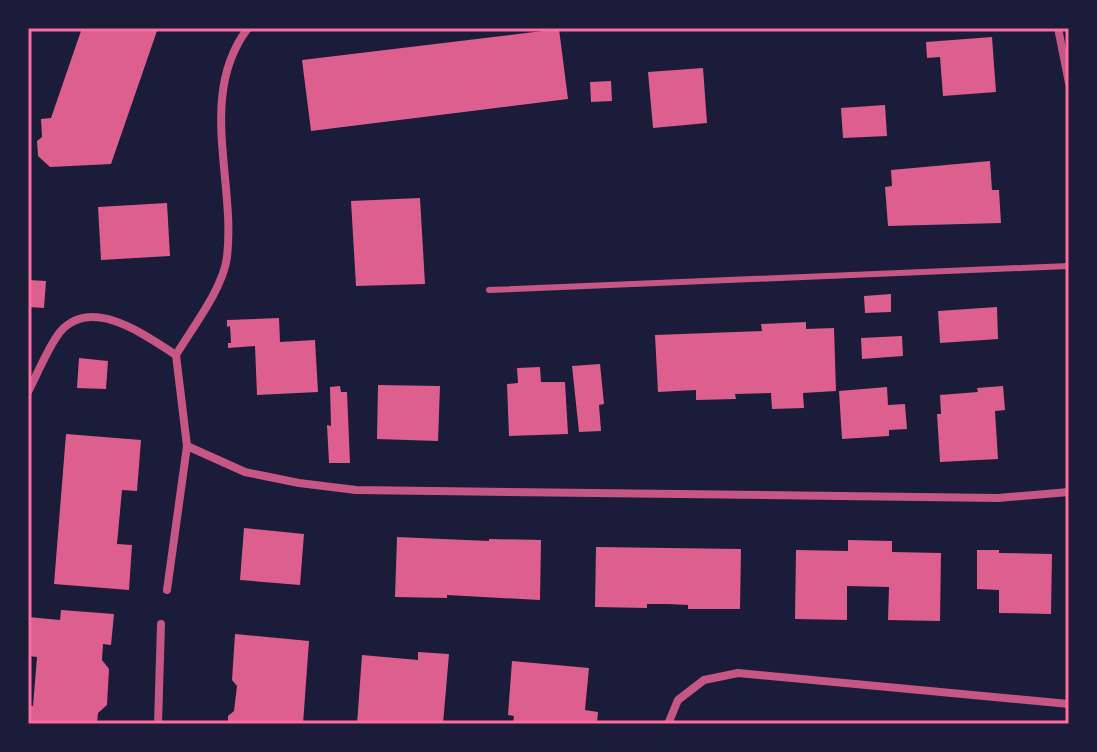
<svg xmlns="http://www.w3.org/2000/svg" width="1097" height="752" font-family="Montserrat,sans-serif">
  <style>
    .building { fill: #dd5f8e }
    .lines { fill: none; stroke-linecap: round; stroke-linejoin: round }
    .service { stroke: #c65784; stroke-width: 6 }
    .minor { stroke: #c65784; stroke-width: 8 }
    .neatline { fill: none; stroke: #ff6b9d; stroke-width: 3 }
  </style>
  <rect width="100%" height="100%" fill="#1b1b3a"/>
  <path class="building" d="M82,28H158L111,164L50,167L38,156L37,141L42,137L41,119L51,118Z
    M559,29L568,99L311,131L302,60Z
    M992,37L996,92L943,96L940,57L927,58L926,42Z
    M703,68L707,123L653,128L648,72Z
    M611,81L612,101L591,102L590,82Z
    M885,105L887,136L843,138L841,108Z
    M990,161L992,190H999L1001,223L888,226L885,187L892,186L891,170Z
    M420,198L425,284L356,286L351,201Z
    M167,203L170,256L101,260L98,207Z
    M28,280L46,281L44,308L28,307Z
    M891,294V312L865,313L864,296Z
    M997,307L998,339L940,343L938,311Z
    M279,318L280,342L315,340L318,392L257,395L255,346L228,348V343H231L230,326L227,327V320Z
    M806,322V329L834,328L836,391L803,393L804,408L772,409L771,393L735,394L736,399L696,400V390L658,392L655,335L762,331L761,324Z
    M902,336L903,356L862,359L861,338Z
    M79,358L108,361L106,389L77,388Z
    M600,364L604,404L599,405L601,431L579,432L572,366Z
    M540,367L541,382H565L568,434L509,436L507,384L518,383L517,368Z
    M378,385L440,386L438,441L377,439Z
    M340,386L341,392H347L350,463H329L327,425L331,426L330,387Z
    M1003,386L1005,410L995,411L998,459L940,462L937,414H941L940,395L978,392L977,388Z
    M887,387L888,405L905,404L907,429L889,430V436L842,439L839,391Z
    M66,434L141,440L137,491L122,490L117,544L132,545L129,590L54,584Z
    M244,528L304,534L300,585L240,580Z
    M397,537L489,541V539L541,540L540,600L447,595V598L395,597Z
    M848,540L892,541V552L941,553L940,621L888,620L889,587L847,586V620L795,619L796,550L848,551Z
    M596,547L741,549L740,609H688V605L668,604H647V608L595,607Z
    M977,550H999V553L1052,554L1051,614L999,613V590L977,589Z
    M61,610L114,614L111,645L103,644L102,660L109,669L107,705L98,713L97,724H28V705L33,706L37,657L28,656V617L60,620Z
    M235,634L309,641L303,724H228V716L234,711L237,686L232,680Z
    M418,652L449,654L443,724H357L362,655L418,660Z
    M512,661L589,668L585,710L598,712L597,724H513L514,716L508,715Z"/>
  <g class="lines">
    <path class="service" d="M489,290L1069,266"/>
    <path class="minor" d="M1058,28L1069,83
      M176,355C192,328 223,289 227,257C236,181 197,95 248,28
      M28,392C37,375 48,347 60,332C92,295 146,336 176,355L187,446L245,472L299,483L356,490L998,498L1069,492
      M167,590L187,446
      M158,724L161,624
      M668,724L678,700L704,680L738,673L1069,704"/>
  </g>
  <rect width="1097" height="752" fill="none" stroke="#1b1b3a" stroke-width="60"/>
  <rect x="30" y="30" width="1037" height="692" class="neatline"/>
</svg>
